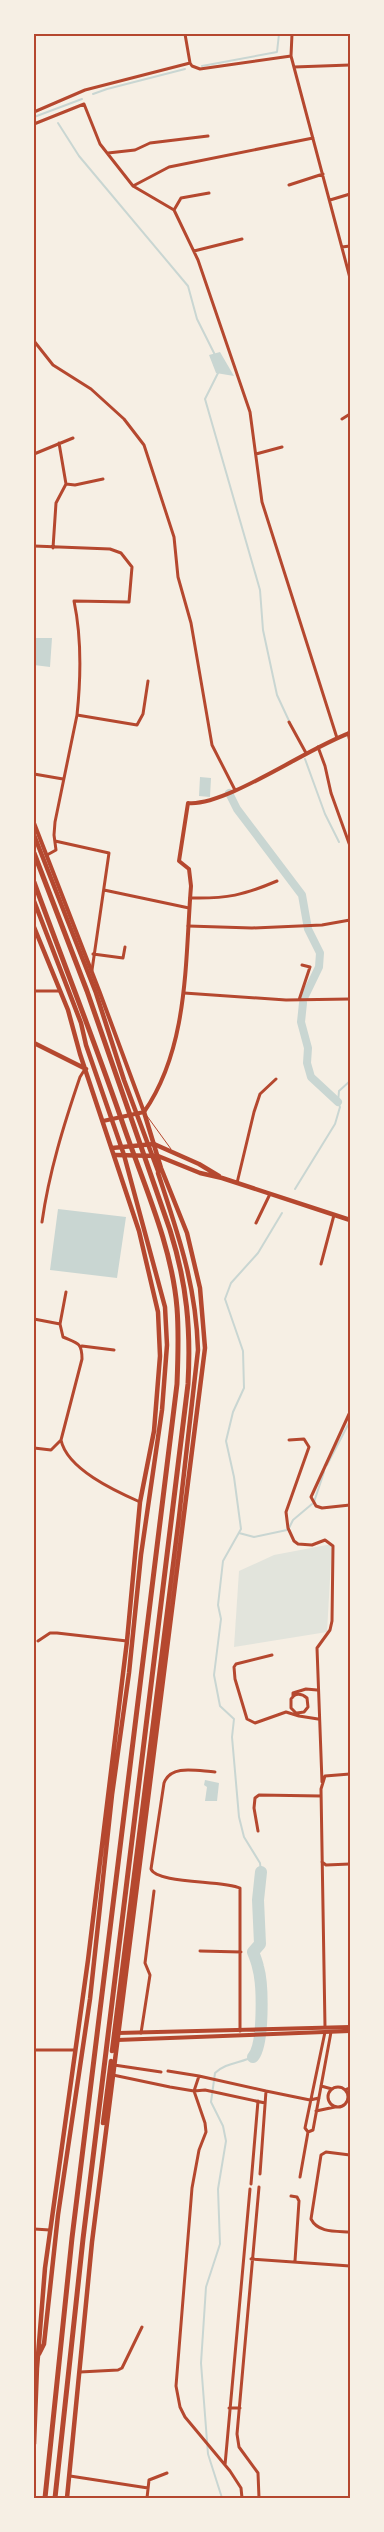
<svg xmlns="http://www.w3.org/2000/svg" width="384" height="2532" font-family="'Alegreya Sans',sans-serif">
  <style>
    .green { fill: #e2e4dc }
    .water { fill: #c9d6d2 }
    .lines { fill: none; stroke-linecap: round; stroke-linejoin: round }
    .stream { stroke: #c9d6d2; stroke-width: 2 }
    .canal { stroke: #c9d6d2; stroke-width: 8 }
    .river { stroke: #c9d6d2; stroke-width: 12 }
    .service { stroke: #b5482f; stroke-width: 1 }
    .minor { stroke: #b5482f; stroke-width: 3 }
    .tertiary { stroke: #b5482f; stroke-width: 4 }
    .secondary { stroke: #b5482f; stroke-width: 4.5 }
    .primary { stroke: #b5482f; stroke-width: 4.5 }
    .trunk { stroke: #b5482f; stroke-width: 5 }
    .neatline { fill: none; stroke: #b5482f; stroke-width: 2 }
  </style>
  <rect width="100%" height="100%" fill="#f6efe4"/>
  <path class="green" d="M332,1544L327,1632L234,1647L239,1571L274,1555Z"/>
  <path class="water" d="M220,352L234,376L216,373L209,355Z
    M34,638H52L50,667L34,665Z
    M200,777L211,778L210,797L199,796Z
    M58,1209L126,1217L117,1278L50,1270Z
    M205,1780L219,1783L217,1801H205L207,1787L204,1785Z"/>
  <g class="lines">
    <path class="stream" d="M202,66L277,52L279,34
      M93,94L107,89L185,69
      M34,117L82,99
      M58,123L79,156L188,286L197,319L215,355
      M219,371L205,399L260,590L263,630L277,695L290,723
      M305,759L325,814L339,842
      M295,1189L335,1124L340,1107L338,1102L339,1091L350,1081
      M327,1465L350,1421
      M314,1502L324,1472
      M289,1528L293,1520L312,1504
      M239,1533L254,1537L287,1530
      M261,1872L260,1863L244,1837L239,1817L232,1737L234,1719L220,1706L214,1675L221,1619L218,1605L223,1561L241,1529L234,1477L226,1441L233,1412L244,1388L243,1351L225,1299L231,1283L258,1253L282,1213
      M222,2498L208,2454L201,2363L206,2287L220,2244L218,2189L226,2141L223,2126L211,2102L215,2073C225,2063 240,2063 253,2057"/>
    <path class="canal" d="M229,793L237,809L302,895L308,929L320,953L319,967L304,998
      M303,1003L301,1022L308,1048L307,1063L311,1077L338,1102"/>
    <path class="river" d="M253,2057C264,2045 263,1984 258,1967C257,1962 255,1957 253,1952L260,1944L258,1900L261,1872"/>
    <path class="service" d="M147,1116L171,1149"/>
    <path class="minor" d="M185,34L190,63
      M291,56L350,278
      M190,63L192,66L200,69L291,56L292,34
      M294,67L350,65
      M34,112L85,90L190,63
      M34,124L84,104L100,144L133,186L174,210L198,260L250,412L262,502L337,738
      M108,153L135,150L150,143L208,136
      M289,185L323,174
      M133,186L169,167L313,138
      M330,200L350,194
      M174,210L181,198L209,193
      M342,247L350,246
      M194,251L242,239
      M34,341L53,365L91,389L124,419L144,445L174,537L178,577L191,623L212,745L235,790
      M342,419L350,414
      M34,454L73,438
      M256,454L282,447
      M66,484L75,485L103,479
      M34,546L110,549L121,553L132,567L129,602L74,601C82,639 81,677 77,715
      M53,548L56,503L66,484L59,443
      M289,722L306,753
      M348,733L350,742
      M318,747L325,766L331,793L350,846
      M34,774L63,779
      M55,841L109,853L92,970
      M47,855L56,850L54,835L55,822L77,715L137,725L143,714L148,681
      M104,890L189,908
      M190,898C227,899 244,895 277,881
      M188,926L252,928L322,925L350,920
      M93,954L123,958L125,947
      M34,991H60
      M184,993L286,1000L350,999
      M299,1000L310,967L302,965
      M237,1183L254,1112L260,1094L276,1079
      M42,1222C49,1172 64,1124 80,1077L85,1069
      M256,1223L270,1194
      M321,1264L334,1215
      M34,1319L60,1324L63,1337C77,1343 82,1342 82,1359L61,1440C67,1469 115,1491 140,1502
      M60,1324L66,1292
      M82,1346L114,1350
      M350,1412L311,1497L316,1506L322,1508L350,1505
      M289,1440L304,1439L309,1447L286,1512L288,1528L294,1541L298,1544L312,1545L325,1540L333,1546L332,1621L330,1630L317,1648L322,1782
      M34,1448L51,1450L61,1440
      M38,1641L50,1633H57L127,1641
      M272,1655L236,1664L234,1667L235,1679L247,1719L255,1723L286,1712L299,1716
      M293,1697V1693L306,1689L317,1690
      M297,1713L304,1712L308,1707L307,1698C301,1693 295,1693 291,1699V1708L299,1716L318,1719
      M215,1772C197,1771 171,1764 164,1783L151,1869C157,1884 223,1880 240,1888V2031
      M258,1831L254,1808L255,1798L259,1795L321,1796
      M322,1862L326,1865L350,1864
      M200,1951L241,1952
      M325,2027L321,1789L325,1776L350,1774
      M325,2032L305,2128L308,2132L313,2130L331,2032
      M141,2033L150,1975L145,1963L154,1891
      M34,2050H75
      M114,2065L161,2072
      M168,2071L199,2076L194,2091L205,2123L206,2132L199,2150L192,2188L176,2386L180,2407L185,2417L230,2471L241,2488L242,2498
      M113,2075L170,2087L194,2091L205,2090L265,2103
      M199,2076L266,2091L260,2174
      M321,2086L332,2089
      M328 2097a10 10 0 1 1 20 0a10 10 0 1 1-20 0Z
      M345,2090L350,2088
      M266,2091L310,2100L319,2098
      M316,2111L335,2107
      M350,2155L326,2152L321,2155L311,2219C318,2233 336,2231 350,2232
      M300,2177L308,2132
      M251,2184L258,2101
      M259,2187L237,2434L239,2447L258,2473L259,2498
      M291,2196L297,2197L299,2201L295,2261
      M34,2229L50,2230
      M251,2259L350,2266
      M80,2372L118,2370L122,2368L142,2327
      M229,2408H240
      M225,2465L250,2189
      M70,2476L148,2488
      M147,2498L149,2480L167,2473"/>
    <path class="tertiary" d="M34,823L100,993L144,1112
      M103,1121L144,1112C189,1047 185,961 191,886L189,869L179,861L188,803C225,807 309,747 350,733
      M118,2033L350,2027
      M117,2040L350,2031"/>
    <path class="secondary" d="M34,835L96,993L124,1080L158,1171
      M34,901L81,1023L86,1045L124,1155L165,1307L167,1345L162,1410L141,1555L129,1673L112,1795L90,1999L58,2215L44,2344L39,2354
      M34,927L68,1010L80,1054L139,1231L158,1312L160,1356L154,1431L140,1502L127,1641L88,1960L45,2268L37,2368L34,2444
      M34,1043L86,1069
      M112,2051L179,1517L198,1350C196,1284 178,1234 158,1173L160,1165
      M103,2123L111,2061
      M67,2498L92,2242L205,1348L200,1288L187,1233L161,1168L144,1112"/>
    <path class="primary" d="M112,1148L154,1144L199,1164L219,1176
      M115,1155L158,1156L200,1173L222,1178L350,1220"/>
    <path class="trunk" d="M34,853L87,991L170,1230C187,1284 191,1329 188,1384L83,2239L55,2498
      M34,882C64,964 96,1045 124,1127C144,1185 172,1246 177,1308C179,1333 178,1359 177,1384L72,2238L45,2498"/>
  </g>
  <rect width="384" height="2532" fill="none" stroke="#f6efe4" stroke-width="70"/>
  <rect x="35" y="35" width="314" height="2462" class="neatline"/>
</svg>
